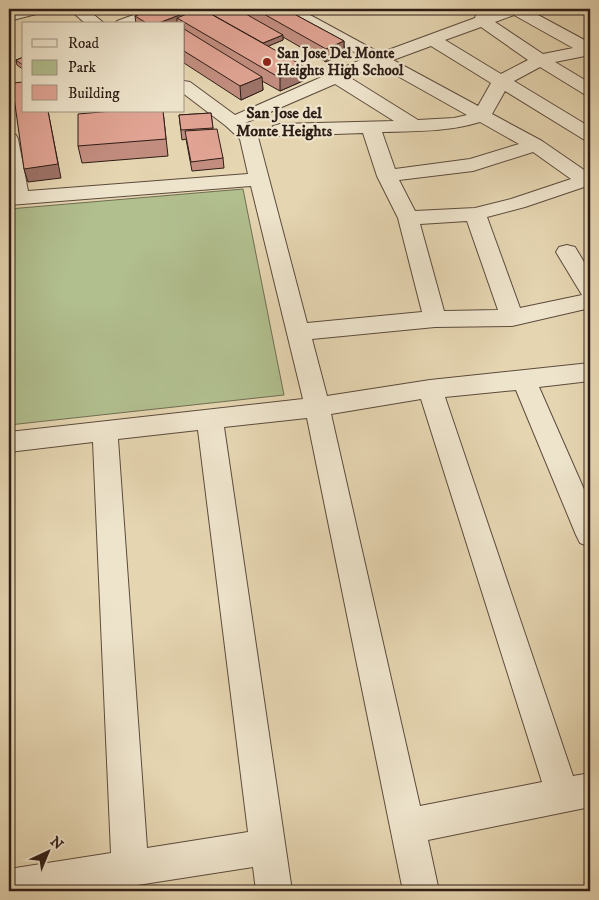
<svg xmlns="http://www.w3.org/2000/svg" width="599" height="900" font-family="'IM FELL DW Pica',serif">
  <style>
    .green { fill: #b1be8e; stroke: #706e52 }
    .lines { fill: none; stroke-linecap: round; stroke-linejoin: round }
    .minor-casing { stroke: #5c4b3d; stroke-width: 2 }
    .minor { fill: #eee4cc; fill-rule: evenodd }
    .wall { fill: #c28d7f; stroke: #2e1d16 }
    .shaded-wall { fill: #9e7368; stroke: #2e1d16 }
    .building { fill: #e1a494; stroke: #2e1d16 }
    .poi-dot { fill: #8f2418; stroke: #eee4cc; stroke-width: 2 }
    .labels { text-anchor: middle; stroke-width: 4.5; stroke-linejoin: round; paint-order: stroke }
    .far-poi-label { font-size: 15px; font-weight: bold; fill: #2e1d16; stroke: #eee4cc; text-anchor: start }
    .far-neighbourhood-label { font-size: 16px; font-weight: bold; fill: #2e1d16; stroke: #eee4cc }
  </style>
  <rect width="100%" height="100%" fill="#e5d5b1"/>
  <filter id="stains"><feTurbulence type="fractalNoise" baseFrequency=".004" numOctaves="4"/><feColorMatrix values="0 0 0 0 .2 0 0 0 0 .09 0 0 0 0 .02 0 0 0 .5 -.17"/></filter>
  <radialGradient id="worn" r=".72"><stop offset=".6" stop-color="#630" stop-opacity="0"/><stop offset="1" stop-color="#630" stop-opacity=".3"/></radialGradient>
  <path class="green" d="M243,189L284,395L9,425V209Z"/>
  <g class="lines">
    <defs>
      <path id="minor" d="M19,9H46L44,12L9,21V11Z
        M69,9H87L105,24H86Z
        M150,9H172L170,12L139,24H115L117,21Z
        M280,9H299L380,53L475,18L478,9H494L493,12L501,9H527L590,43V55L555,62L590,83V95L584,94L540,67L514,81L590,127V141L583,139L505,91L492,114L542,141L590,174V185L525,207L487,217L520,308L582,295L556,252L559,247L567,245L575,247L590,272V308L512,326L435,327L312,339L327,396L430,380L590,363V381L539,387L590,503V547L580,543L576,535L516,390L445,397L573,776L590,773V807L428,840L439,891H403L307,418L224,427L292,891H256L253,867L99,891H9V869L111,853L93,442L9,452V432L303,399L251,186L9,205V133L16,135L18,139L28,191L248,174L240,139L226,126L184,94V81L190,82L235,115L365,58L282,12ZM514,15L573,48L543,54L495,22ZM481,27L528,60L501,74L445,40ZM431,46L491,83L478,106L393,60ZM378,65L467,115L454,118L418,120L349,77ZM335,84L394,121L280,124L273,126L271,130L273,134L280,136L363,133L377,176L398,218L422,312L307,323L258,137L245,123ZM480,122L519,144L470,159L395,169L382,132C416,131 447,132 480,122ZM533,152L571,179L511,199L475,208L415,211L399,180L473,171ZM467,221L498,310L444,311L420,224ZM421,399L542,782L420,806L331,414ZM198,430L248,832L147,848L118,439Z"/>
    </defs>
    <use href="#minor" class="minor-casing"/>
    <use href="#minor" class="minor"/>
  </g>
  <path class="wall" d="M230,9H285L344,41V54L326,62L283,37V40L268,46L305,80L280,91L262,81L263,90L241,100L184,63V24H136L135,16Z
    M24,57V70L17,65L16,60Z
    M163,111L168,156L82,163L78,146Z
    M211,113L213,129L223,158L224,168L192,171L186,139L182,140L179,115Z"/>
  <path class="shaded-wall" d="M195,9H229L189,24L177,18V24H156Z
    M283,35V40L257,51L256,46Z
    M344,41V54L326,62V49Z
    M305,67V80L280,91V78Z
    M262,77L263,90L241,100L240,86Z
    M48,111L61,178L28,182L24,169Z"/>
  <path class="building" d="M153,9H195L156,24H148L135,16Z
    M199,9H202L305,67L280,78L177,18Z
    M230,9H237L283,35L263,43L213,15Z
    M255,9H285L344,41L326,49Z
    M184,29L262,77L240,86L184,51Z
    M24,57V66L16,60Z
    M24,82V111H48L58,164L24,169L12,83Z
    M112,111H163L166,139L78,146V114Z
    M211,113L213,128L181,130L179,115Z
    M217,129L223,158L191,162L185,131Z"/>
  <circle class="poi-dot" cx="267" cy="62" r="5"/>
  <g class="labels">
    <g class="far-poi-label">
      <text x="277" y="58">San Jose Del Monte<tspan x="277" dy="17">Heights High School</tspan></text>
    </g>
    <g class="far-neighbourhood-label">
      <text x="284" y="118">San Jose del<tspan x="284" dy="18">Monte Heights</tspan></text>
    </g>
  </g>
  <rect width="599" height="900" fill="none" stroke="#e5d5b1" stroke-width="30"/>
  <rect x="10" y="10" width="579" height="880" fill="none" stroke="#2e1d16" stroke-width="2.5"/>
  <rect x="15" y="15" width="569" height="870" fill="none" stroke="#2e1d16"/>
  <rect x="22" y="22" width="162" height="90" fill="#eee4cc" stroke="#a19483"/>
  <rect x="32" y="39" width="25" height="8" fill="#eee4cc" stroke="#a19483"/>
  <text x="68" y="48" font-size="15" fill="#2e1d16">Road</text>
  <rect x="32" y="60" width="25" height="15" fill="#b1be8e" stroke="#a19483"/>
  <text x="68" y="72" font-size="15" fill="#2e1d16">Park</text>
  <rect x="32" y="85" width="25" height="15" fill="#e1a494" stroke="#a19483"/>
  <text x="68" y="98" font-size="15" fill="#2e1d16">Building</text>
  <g transform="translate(48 852) rotate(44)" stroke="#eee4cc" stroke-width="4" paint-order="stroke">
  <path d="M0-4L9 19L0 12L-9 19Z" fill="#2e1d16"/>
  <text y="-8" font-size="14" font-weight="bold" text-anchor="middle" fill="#2e1d16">N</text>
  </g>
  <rect width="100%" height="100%" filter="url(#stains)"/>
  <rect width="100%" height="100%" fill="url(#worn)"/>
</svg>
